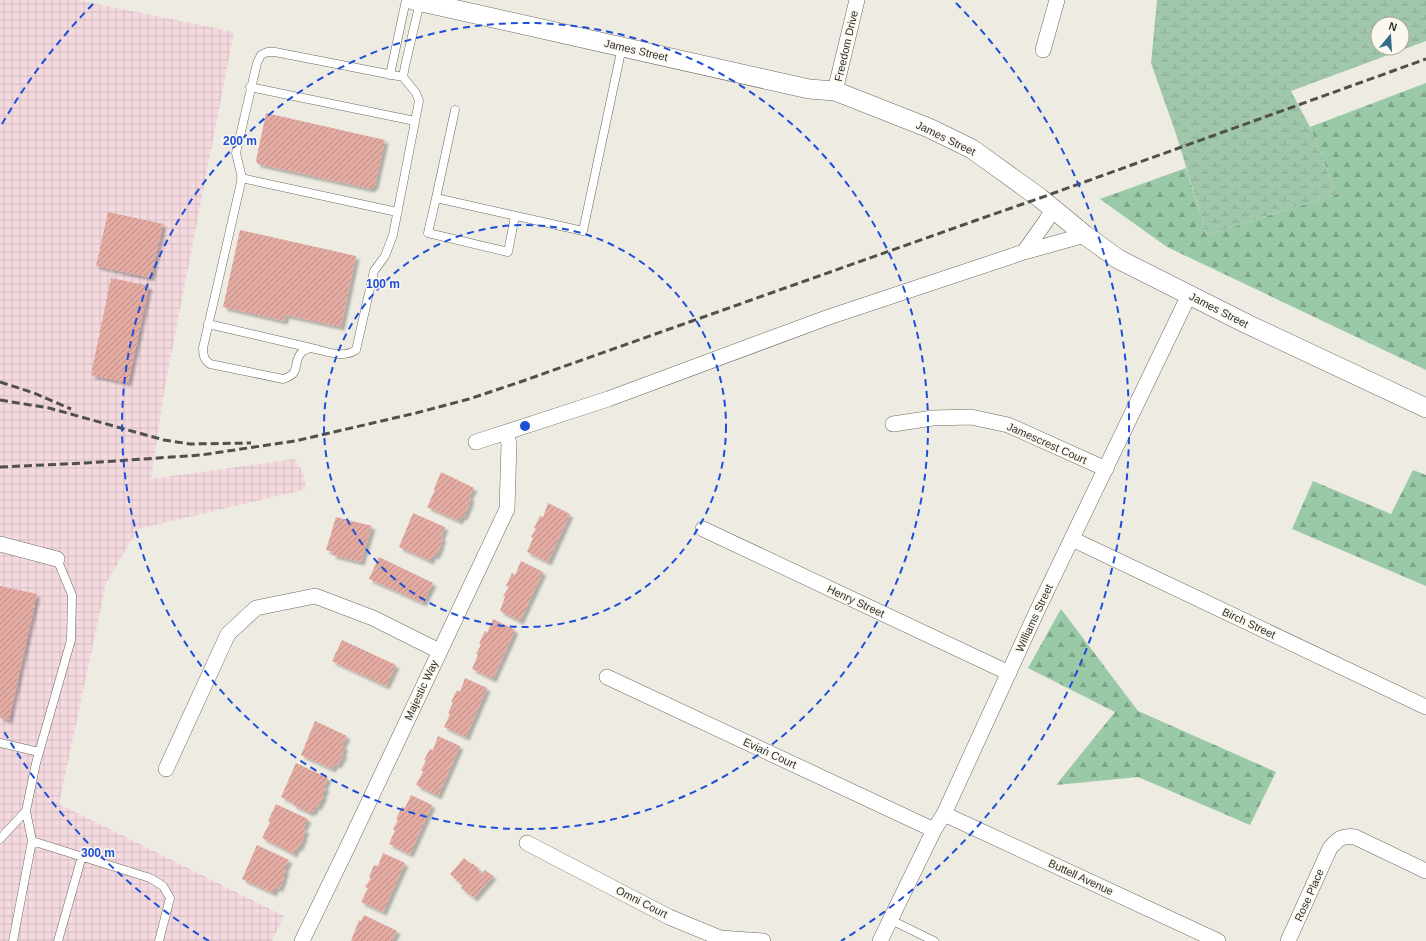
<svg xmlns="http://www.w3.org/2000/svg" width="1426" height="941" font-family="Helvetica,sans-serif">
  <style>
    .industrial { fill: url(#industrial-grid) }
    .forest { fill: url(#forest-firs) }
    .wetland { fill: url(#wetland-marsh); fill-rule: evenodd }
    .building { fill: url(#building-hatch); filter: url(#shadow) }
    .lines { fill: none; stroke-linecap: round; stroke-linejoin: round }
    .service-casing { stroke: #6b6a61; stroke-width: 9 }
    .minor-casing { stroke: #6b6a61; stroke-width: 16 }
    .tertiary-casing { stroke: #6b6a61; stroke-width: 20 }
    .service { stroke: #fff; stroke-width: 8 }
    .minor { stroke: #fff; stroke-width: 15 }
    .tertiary { stroke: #fff; stroke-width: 19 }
    .rail { stroke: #51504b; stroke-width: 3; stroke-dasharray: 8 4; stroke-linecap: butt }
    .ring { fill: none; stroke: #1d4ed8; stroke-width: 2; stroke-dasharray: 7 5 }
    .labels { text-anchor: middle; stroke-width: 3; stroke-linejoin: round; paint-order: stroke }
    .street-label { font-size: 11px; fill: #32312d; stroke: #fbf9ef }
    .centre { fill: #1d4ed8; stroke: #fbf9ef; stroke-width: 2 }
    .ring-label { font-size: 12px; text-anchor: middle; font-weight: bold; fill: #1d4ed8; stroke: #fbf9ef; stroke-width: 3; stroke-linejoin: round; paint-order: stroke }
  </style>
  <defs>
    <pattern id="industrial-grid" width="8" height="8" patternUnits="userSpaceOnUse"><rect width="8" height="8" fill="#f4dadf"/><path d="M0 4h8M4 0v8" fill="none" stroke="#d2bcc0"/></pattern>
    <pattern id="forest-firs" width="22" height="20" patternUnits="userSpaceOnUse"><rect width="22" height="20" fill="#9ac9a7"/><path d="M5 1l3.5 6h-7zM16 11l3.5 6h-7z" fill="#7ea488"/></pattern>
    <pattern id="wetland-marsh" width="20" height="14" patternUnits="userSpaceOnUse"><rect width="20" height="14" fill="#a0c7aa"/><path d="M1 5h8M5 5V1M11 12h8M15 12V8" fill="none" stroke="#8aab93"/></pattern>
    <pattern id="building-hatch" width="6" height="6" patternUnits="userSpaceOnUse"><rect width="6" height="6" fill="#e4aba3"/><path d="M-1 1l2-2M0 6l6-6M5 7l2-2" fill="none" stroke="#b98c85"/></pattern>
    <filter id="shadow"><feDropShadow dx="3.5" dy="3.5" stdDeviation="1" flood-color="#0004"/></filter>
  </defs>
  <rect width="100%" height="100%" fill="#eeebe2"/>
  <path class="industrial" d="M0,0H78L234,32L165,386L151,479L295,459L302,471L307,489L138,529L106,583L59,804L284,916L272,941H0Z"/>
  <path class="forest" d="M1426,83V370L1167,247L1100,199L1186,168L1207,235L1337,194L1310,127Z
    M1413,470L1426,475V586L1292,529L1313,481L1391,514Z
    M1061,609L1138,711L1276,772L1250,825L1138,777L1056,785L1115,712L1028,668Z"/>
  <path class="wetland" d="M1157,0H1426V41L1291,91L1310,127L1337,194L1207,235L1176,134L1151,63ZM1378,24H1402V48H1378Z"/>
  <path class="building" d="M266,113L385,140L375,185L371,189L258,164L256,161Z
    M108,212L163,224L151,278L96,266Z
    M240,230L356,256L341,327L286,315L284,321L223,307Z
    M111,278L149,286L128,383L91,375Z
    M441,472L474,488L469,497L471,498L469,505L464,517L462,516L459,521L427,507L435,490L434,489Z
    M548,503L570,514L548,562L527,552L533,538L531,537L536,529L534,528L540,516L543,517Z
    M413,513L445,527L441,537L443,538L440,545H441L436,556L433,555L430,561L399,547Z
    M336,517L372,526L361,562L332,555L333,552L326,550Z
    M379,557L433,583L423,603L369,579Z
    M521,561L543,572L520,621L500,611L505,597L503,596L509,587L506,586L512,573L515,575Z
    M0,586L37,594L9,720L0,718Z
    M493,619L515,630L493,679L472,669L478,655L476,654L481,645L479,644L485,631L487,633Z
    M342,640L396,665L386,686L332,661Z
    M465,678L487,688L466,737L444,727L450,714L448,713L453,703L451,702L457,690L460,692Z
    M315,721L347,736L342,746L345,747L342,753L344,754L338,765L335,764L332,769L301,755Z
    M438,736L460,746L438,796L416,785L423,772L421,770L426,761L424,760L430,749L433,750Z
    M296,763L328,778L324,787L326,789L322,795H324L318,807L316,806L313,812L311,811L310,813L293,805L294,803L281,797Z
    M411,795L432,805L410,854L389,844L395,830L393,829L398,820L396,819L402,807L405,808Z
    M276,804L308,819L303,829L306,830L303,836L304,837L299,848L297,847L294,854L262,838L270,822L268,821Z
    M257,845L289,860L284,870H286L283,877L284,878L279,889L276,887L273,893L242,879Z
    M383,853L405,863L383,912L361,902L368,888L365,887L371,878L369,877L374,865L378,866Z
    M464,858L471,864L472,863L479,869L478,870L482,874L485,870L493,876L474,898L461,888L463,886L450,874Z
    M364,915L397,931L392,941H351L359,920L361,921Z"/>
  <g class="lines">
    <defs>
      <path id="service" d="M267,52H275L403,77L416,93L419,101L393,235L385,256L374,271L356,350C342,359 326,351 311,348C308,349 304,350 302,352C291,363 303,373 283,379L210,364C204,360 203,355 203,348L242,178L236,153L257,63L261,55Z
        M390,75L406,0
        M403,77L405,66L420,2
        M250,87L415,121
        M241,178L397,212
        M436,198L455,110
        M515,216L508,252L428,233L436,198L583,231L622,47
        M208,324L311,348
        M0,743L39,752
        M0,839L26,811
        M32,841L150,878L163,886L170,898L159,941
        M891,920L934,941
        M13,941L32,841L26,811L36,763L71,640L72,595L57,559
        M58,941L82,856"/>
      <path id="minor" d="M1043,50L1057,0
        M835,91L857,0
        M1024,252L1046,221L1053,209
        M893,424L933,418L971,417L1008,425L1106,469
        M476,442L608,399L829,317L1024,252L1085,235
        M703,529L1009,673
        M1072,539L1426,707
        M0,544L57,559
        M607,677L934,830
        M166,769L228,634L256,608L315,596L373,618L439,651
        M944,814L1218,941
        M527,843L669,917L720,938L763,941
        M302,941L348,846L507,509L509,444L506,433
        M880,941L934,830L944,814L1037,611L1189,295
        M1288,941L1330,848C1338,839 1342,835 1355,837L1426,871"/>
      <path id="tertiary" d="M413,0L809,89L835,91L929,128L972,149L1040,198L1085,235L1118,259L1247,324L1426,408"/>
    </defs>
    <use href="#service" class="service-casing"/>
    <use href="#minor" class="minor-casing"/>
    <use href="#tertiary" class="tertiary-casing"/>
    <use href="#service" class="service"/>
    <use href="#minor" class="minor"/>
    <use href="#tertiary" class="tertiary"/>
    <path class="rail" d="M0,382L34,393L71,409
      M0,400L49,408L164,440L190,444L251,443
      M0,467L86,463L201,455L295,441L416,413L469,399L520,382L977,220L1040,198L1426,59"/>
  </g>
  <g class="ring">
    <circle cx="525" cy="426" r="201"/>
    <circle cx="525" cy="426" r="403"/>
    <path d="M209 941A604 604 0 0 1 2 728M2 124A604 604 0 0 1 94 3M956 3A604 604 0 0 1 841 941"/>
  </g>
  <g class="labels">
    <g class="street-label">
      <text transform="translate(846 46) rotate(-77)" y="4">Freedom Drive</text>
      <text transform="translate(636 50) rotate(13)" y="4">James Street</text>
      <text transform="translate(946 138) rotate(26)" y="4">James Street</text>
      <text transform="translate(1219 310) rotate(27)" y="4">James Street</text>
      <text transform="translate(1047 443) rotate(24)" y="4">Jamescrest Court</text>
      <text transform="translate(856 601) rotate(25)" y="4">Henry Street</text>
      <text transform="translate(1034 618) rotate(-65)" y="4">Williams Street</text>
      <text transform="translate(1249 623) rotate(25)" y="4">Birch Street</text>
      <text transform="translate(421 690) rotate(-65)" y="4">Majestic Way</text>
      <text transform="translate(770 753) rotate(25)" y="4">Evian Court</text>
      <text transform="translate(1081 877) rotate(25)" y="4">Buttell Avenue</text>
      <text transform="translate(1309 895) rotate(-66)" y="4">Rose Place</text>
      <text transform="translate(642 902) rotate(27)" y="4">Omni Court</text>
    </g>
  </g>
  <circle cx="525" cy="426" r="6" class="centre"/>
  <g class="ring-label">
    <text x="240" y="145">200 m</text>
    <text x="383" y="288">100 m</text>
    <text x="98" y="857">300 m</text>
  </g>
  <g transform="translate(1390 36) rotate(18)"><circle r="19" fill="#fbf9ef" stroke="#aba9a1"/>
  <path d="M0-3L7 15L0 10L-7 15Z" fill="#326c85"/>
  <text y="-6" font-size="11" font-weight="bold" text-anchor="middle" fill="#32312d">N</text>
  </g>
</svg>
